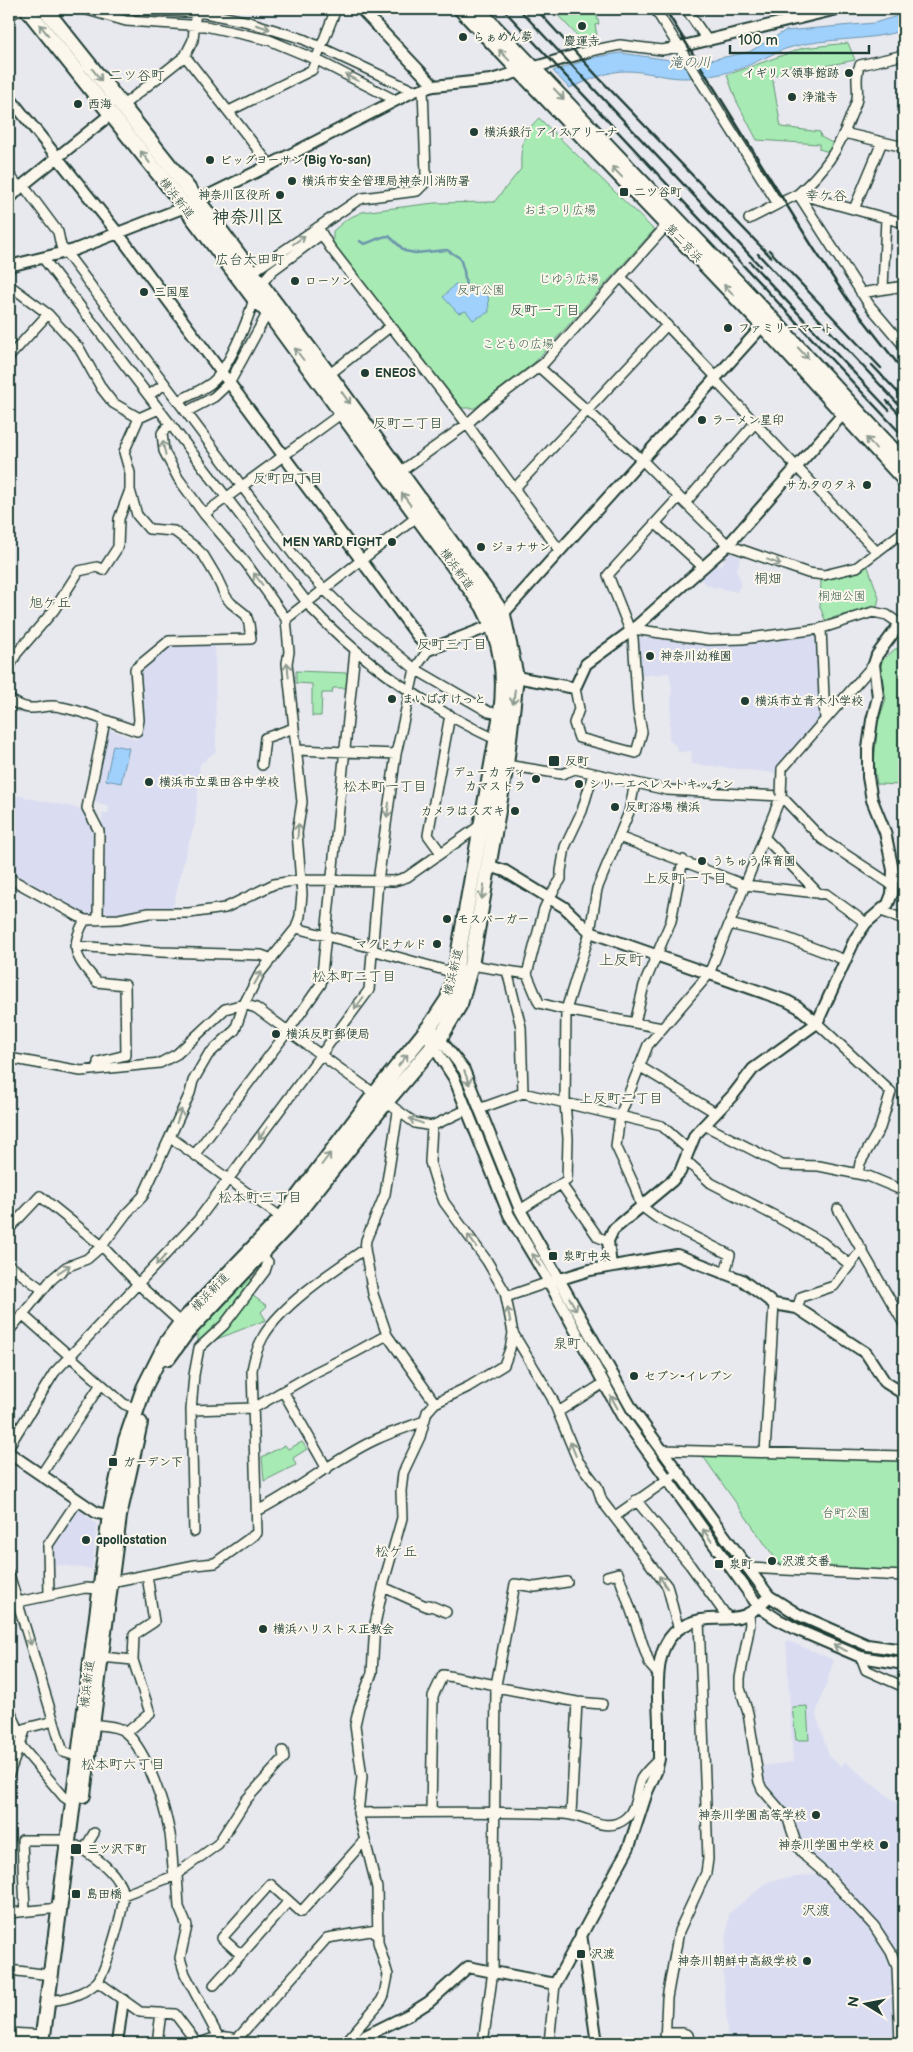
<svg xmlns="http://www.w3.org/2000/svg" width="913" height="2052" font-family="'Balsamiq Sans','Klee One',sans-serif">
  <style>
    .built { fill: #daddf1 }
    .green { fill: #a7eab4; stroke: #639474 }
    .water { fill: #a0d0fc; stroke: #6c95ac }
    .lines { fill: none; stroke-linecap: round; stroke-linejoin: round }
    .stream { stroke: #6c95ac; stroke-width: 2.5 }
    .minor-casing { stroke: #1f3d34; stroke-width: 12 }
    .tertiary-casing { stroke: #1f3d34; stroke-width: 14 }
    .trunk-casing { stroke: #1f3d34; stroke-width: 18 }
    .minor { stroke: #fbf7ec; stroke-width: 9 }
    .tertiary { stroke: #fbf7ec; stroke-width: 10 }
    .trunk { stroke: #fbf7ec; stroke-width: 14 }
    .rail { stroke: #1f3d34; stroke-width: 2.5 }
    .minor-bridge-casing { stroke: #1f3d34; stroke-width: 12; stroke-linecap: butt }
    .minor-bridge { stroke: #fbf7ec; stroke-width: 9 }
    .oneway { stroke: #8d9a90 }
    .poi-dot { fill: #1f3d34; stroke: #fbf7ec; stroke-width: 2 }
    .labels { text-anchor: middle; stroke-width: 4; stroke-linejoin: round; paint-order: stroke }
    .poi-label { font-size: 12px; font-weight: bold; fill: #1f3d34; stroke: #fbf7ec; text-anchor: start }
    .street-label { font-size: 12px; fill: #1f3d34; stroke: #fbf7ec }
    .park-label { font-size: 12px; fill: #3a604e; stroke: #fbf7ec }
    .water-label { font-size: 14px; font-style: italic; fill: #395a5c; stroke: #fbf7ec }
    .neighbourhood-label { font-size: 14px; fill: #1f3d34; stroke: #fbf7ec }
    .quarter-label { font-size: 15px; fill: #1f3d34; stroke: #fbf7ec }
    .district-label { font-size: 18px; font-weight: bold; fill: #1f3d34; stroke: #fbf7ec }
  </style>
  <rect width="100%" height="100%" fill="#e8e8ef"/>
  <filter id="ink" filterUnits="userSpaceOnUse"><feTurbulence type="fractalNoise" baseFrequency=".02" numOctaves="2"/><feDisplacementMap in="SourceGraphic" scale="10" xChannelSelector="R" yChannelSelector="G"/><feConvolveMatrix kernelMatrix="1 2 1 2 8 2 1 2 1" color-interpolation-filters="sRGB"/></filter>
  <g filter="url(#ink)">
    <path class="built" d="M728,552L741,557L736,572L739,576L741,584L737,592L708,586L699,578L712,565L719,566L723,564Z
      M817,634L820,717L777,769L776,773L691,764L692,751L678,752L676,746L669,740L672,689L669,673L639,676L636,645L639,637L710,645L746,644Z
      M169,644L215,645L216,751L200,764L195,824L187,848L172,911L109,915L101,906L105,847L102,822L103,814L108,813L109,806L96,803L95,799L108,729L136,740L139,734V668Z
      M9,794L81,809L93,828L99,843L95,917H85L9,874Z
      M79,1509L97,1525L92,1569L51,1564V1545Z
      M786,1640L834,1660L816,1714L829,1756L841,1766L845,1762L904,1809V1958L901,1959L882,1929L827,1868L799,1844L791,1818L765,1782L760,1766L793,1762Z
      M817,1874L873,1931L887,1955L891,1967L894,2043H728L723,1967L729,1913L769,1881Z"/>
    <path class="green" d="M552,9H595L599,24L595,25L598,41L585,44Z
      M848,43L855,60L810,69L802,65L782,67L781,74L772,76L781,127L820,132L821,137L834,144L829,152L819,149V144L757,140L736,100L727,75L803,48Z
      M539,118L654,230L535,362L475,408H462L333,244V231L347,219L362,212L434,203L494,202L521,169C520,148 523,132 539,118Z
      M867,564L879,598L877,607H871L825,620L820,607L821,581L858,572Z
      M904,648V785L877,784L874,762L878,722L886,699L880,669L882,661L895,649Z
      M296,671L348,673L347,688H333L332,693H322L321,716H312V684L296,683Z
      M247,1276L254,1280L246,1291L267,1306L261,1312L266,1320L217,1339L198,1343V1333L203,1324Z
      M302,1442L307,1449L293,1458L296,1465L264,1481L262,1457L285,1445L288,1449Z
      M700,1452L904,1458V1574L782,1568Z
      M807,1706L809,1740H796L792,1707Z"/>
    <path class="water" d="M904,14V30C867,42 828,37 792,47C773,52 755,64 736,70C721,75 699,78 683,78C665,78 646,71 627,71C608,70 587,82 569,88L553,71L596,57L621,53L677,61L710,60L749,52L785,31L874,23Z
      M455,284L488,292L489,312L473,320L466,311L458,313L443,297Z
      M113,745L129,748L121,783L106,780Z"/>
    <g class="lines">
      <path class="stream" d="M360,241L364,244C374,242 379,236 389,236L405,251L415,253L447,250L460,258L464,271L466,287"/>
      <defs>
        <path id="minor" d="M84,9L126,21L205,26L269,40L317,60L395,100
          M129,9L205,13L249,22L303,39L414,91
          M686,9L708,41
          M794,9L799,19
          M9,15L22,9
          M679,47L778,204L749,219
          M590,51L620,45L662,50L679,47L655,9
          M904,55L860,65C854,76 859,87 857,99C856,105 852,112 850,118C838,151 824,171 798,194L870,306L904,346
          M185,56L270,165
          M122,106L185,56L193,40L196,9
          M229,111L312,70L336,9
          M844,133L904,147
          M9,175L20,188
          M23,185L58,232L61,246L299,562L324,589L350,615L415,669L489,712L501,714
          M778,204L798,194L904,223
          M854,209L882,142
          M318,227L329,246L467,424L560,551
          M43,258L312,609C352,651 395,684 445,713C462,722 478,732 496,739
          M251,273L355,202L363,198L417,191L424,184L426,174L423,88
          M621,277L716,377
          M9,285L48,314L79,348L102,389L113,403L139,418
          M260,285L272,271L322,234
          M883,289L886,218
          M861,293L904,286
          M9,357L48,314
          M539,367L641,459L679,497L608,575L633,638L638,710L642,732L636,753L579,738L574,723L579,709L575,688
          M326,377L391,326
          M714,379L755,423
          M149,395L165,384
          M178,401C189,396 200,391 210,384C227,373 249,318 254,298
          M186,412L214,397L230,382L268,312
          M400,472L467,424L487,406L544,363L667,225
          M514,489L667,325
          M681,499L728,545L808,573L824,575L857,567L904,531
          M685,503L755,423L877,552
          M204,514L342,413
          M655,523L703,567
          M286,619L418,516
          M821,628L825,720
          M633,629L709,640L742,639L819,629L873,612L887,615L900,624
          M9,668L17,653L54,610L79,571L97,567L103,570L118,547L119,519L130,490V473L124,452L139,418L159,409
          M9,699C35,717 39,702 61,707C87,712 112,723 137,731L139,720L135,669L169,641L251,639L249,624L246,615L231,603L226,597L216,576L204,556L194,546L174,531L149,529L137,515L130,490
          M297,750L396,754
          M262,765L265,738L294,728
          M506,765L562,774L575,769L667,790L781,796L822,839L892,885
          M782,769L874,664
          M619,837L745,885L826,894L866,923
          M765,838L819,894
          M441,853L428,835L450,715
          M893,877L904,878
          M9,878L85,920
          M881,911L904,919
          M98,920L99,831L87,808L105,721
          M729,924L785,937L845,960
          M296,928L373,948
          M75,946L161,952L261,955L272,959
          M372,950L455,973
          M471,965L527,974L544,909L549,898L561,879V871L565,847L582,811L593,774
          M507,971L521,1027L523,1093
          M527,974L539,1003L566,1010L662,1028
          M635,1023L644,985L671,921L683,860
          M817,1023L891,1092L880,1128L860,1163L858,1174L868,1176L904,1191
          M9,1058L81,1071L160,1063L177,1054L225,1009L244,1004L256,1008L415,1123L432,1126L466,1110
          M639,1066L716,1113
          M98,1069V1062L126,1055L125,985L97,982C77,959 68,949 85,920L119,919L149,913H189L225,908L274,884L300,880L394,881L407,877L481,825
          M479,1109L523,1093L662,1126L689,1150
          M398,1112L385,1194L366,1240L365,1249L373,1294L387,1335L435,1403
          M704,1125L782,1165L819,1166L858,1174
          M432,1126L430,1162L437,1185L444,1202L487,1261L505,1292L513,1333L552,1398L578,1461L597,1486L602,1501L667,1586C672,1600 673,1614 679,1628
          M170,1137L282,1218
          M195,1154L288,1031L321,984L355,651
          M684,1162L691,1165L711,1183L779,1218L822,1242L850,1265
          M561,1184L598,1237L608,1241
          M838,1209L904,1324
          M520,1210L567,1180L568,1138L565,1103L566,1010L590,932L597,889L629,812L635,783
          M9,1229L40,1196L102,1246L138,1284L181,1323
          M9,1265L43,1290
          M725,1273L730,1255L657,1218L641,1206L635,1187L616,1146L620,1116L648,1045L709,974L781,796
          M506,1297L549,1282
          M797,1308L801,1297L834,1286L862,1249
          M22,1314L124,1404L136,1409
          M9,1331L51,1280L66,1267L87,1259L102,1246L126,1214L143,1196L190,1093L193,1081L208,1055L235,1030L244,1004L260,973L296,928L300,916L302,894L297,833L302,802L287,663L289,652L286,619L246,563L204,514L178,478L164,451L162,433L170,423
          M283,1391L327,1469
          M191,1410L254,1408L316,1372L354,1353L387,1335
          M558,1412L604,1383
          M9,1446L54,1373L198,1220L369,990L378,881L396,754L415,669L428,650
          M662,1450L904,1456
          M765,1452L774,1304
          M41,1475L101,1384
          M636,1500L690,1565L728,1618
          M257,1511C299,1490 335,1458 377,1439C392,1432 408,1427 424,1421
          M614,1517L678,1472
          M194,1532L191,1410L194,1375L199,1348L224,1325L265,1271L268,1262L261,1254
          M748,1568L904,1576
          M9,1574L63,1752L83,1758
          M607,1576L618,1573L650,1665L658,1674
          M111,1582L195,1565L215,1563L257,1533L252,1370C254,1359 257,1348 263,1337C281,1305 334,1270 365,1249
          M383,1587L428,1607L429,1605L446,1612
          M49,1595L48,1545L78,1500
          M18,1602L85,1588L100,1589
          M749,1615L750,1624L740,1678V1688L748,1713L759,1782L762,1789L788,1819L797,1846L806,1857L827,1875L874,1926L891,1952L897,1967L900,2043
          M101,1657L133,1660
          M861,1657L866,1670L904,1687
          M496,1687L577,1702L602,1704
          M9,1708L22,1737
          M92,1724C102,1726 117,1725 125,1732C147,1750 165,1807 170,1834C172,1848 172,1862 174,1876
          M126,1733L150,1713L133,1660L134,1635L154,1622L147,1575
          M19,1744L64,1797L73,1803
          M9,1774L26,1728L54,1721
          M431,1812L433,1696L443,1675L496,1685
          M358,1813C427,1812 496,1811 564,1814C586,1815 606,1835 626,1818C637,1809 636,1791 641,1779C645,1772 653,1765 659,1759
          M571,1814L577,1702
          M84,1850L94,1833
          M177,1874L179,1907L187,1926L180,1958L185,1974L218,2036
          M123,1895L174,1876L218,1844L246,1800L284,1758L283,1751
          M25,1911L22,1840H68
          M9,1913L59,1908
          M241,1955L222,1938L270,1884L301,1912L364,1841
          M9,1970L51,1975
          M98,1982L140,2012L175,2014L197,2043
          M214,1985L289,1901
          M55,2000C68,1999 87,1992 97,1982C105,1974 125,1907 123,1895C120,1873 94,1856 77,1846
          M9,2033L43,2035
          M665,2033H683L688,2035L690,2043
          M157,2043L161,2013
          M200,2043C214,2038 222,2034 237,2039L327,1938L377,1930
          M345,2043L381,2001L384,1995L388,1975L378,1942L377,1888L358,1813L362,1777L355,1725L359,1707L372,1673L375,1624L385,1578L402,1518L401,1491L403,1473L420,1437L427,1412L435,1403L468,1387L504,1365L510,1349L513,1333
          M483,2043L493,1971L496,1685L515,1584L535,1587L567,1582
          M549,2043L555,1984
          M665,2043L667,1998L679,1931L706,1873L708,1859L699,1620"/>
        <path id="tertiary" d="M361,9L434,86
          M679,47L837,9
          M9,97L117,232L428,650L493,625L766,322
          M9,199L23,185L111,114
          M9,266L74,250L185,207L270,165L414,91L434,86L491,80L590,51
          M516,677L575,688L586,664L631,631L728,545L844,413
          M487,865L505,871L564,907L590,932L787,1001L798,1007L817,1023
          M430,1026L464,1070L520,1210L632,1409L748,1568L769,1596L799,1615L867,1645L904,1650
          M425,1033L454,1078L509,1215L549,1282L622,1416L759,1607L777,1619L798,1630L861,1657L904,1664
          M611,1266L608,1241L613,1230L672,1181L680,1172L695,1135L733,1095L753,1069L817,1023L855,939L866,923L888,904L892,894L893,870L885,832L872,800L868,777V748L872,720L878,697L874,664L877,655L900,624L904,622
          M554,1281L590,1270L677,1255L742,1280L774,1304L797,1308L866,1353L885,1382L904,1394
          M9,1453L97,1513L116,1516
          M581,1934L597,2043
          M117,2043L123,2000
          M351,2043L410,2014L429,2002L468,1967L555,1984L629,1847L647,1792L656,1772L659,1759C659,1746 659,1733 659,1721C657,1678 651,1623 709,1619C740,1618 747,1620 769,1596"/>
        <path id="trunk" d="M27,9L185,207L254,298L268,312L483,606C502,642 506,674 501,714L455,973L448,999L430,1026L375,1094L282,1218L181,1323L167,1342L144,1388L126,1440L110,1515L42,2043
          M45,9L198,201L329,375L493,600L503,615L516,677L506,765L471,965L460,1004L440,1038L386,1102L288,1225L186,1333L168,1358
          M461,9L755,317L904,479
          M477,9L770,317L904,462
          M83,1795L119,1516L140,1423"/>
      </defs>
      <use href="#minor" class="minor-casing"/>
      <use href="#tertiary" class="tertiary-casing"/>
      <use href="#trunk" class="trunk-casing"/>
      <use href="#minor" class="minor"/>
      <use href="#tertiary" class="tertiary"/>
      <use href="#trunk" class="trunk"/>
      <path class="rail" d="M503,9L904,437
        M519,9L760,266
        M536,9L599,78L771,257
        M665,9L814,249L848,300L904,372
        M769,250L881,368
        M758,254L898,404
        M750,262L889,410
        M872,365L904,399
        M887,401L904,419"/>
      <defs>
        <path id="minor-bridge" d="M781,796L782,769"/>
      </defs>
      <use href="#minor-bridge" class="minor-bridge-casing"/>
      <use href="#minor-bridge" class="minor-bridge"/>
    </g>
    <defs><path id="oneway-shaft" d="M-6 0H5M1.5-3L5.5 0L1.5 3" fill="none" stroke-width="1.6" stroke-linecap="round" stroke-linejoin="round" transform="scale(1.25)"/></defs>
    <g class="oneway">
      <use href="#oneway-shaft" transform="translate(263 27) rotate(17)"/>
      <use href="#oneway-shaft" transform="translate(44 30) rotate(-129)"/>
      <use href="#oneway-shaft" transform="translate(504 55) rotate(-134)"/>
      <use href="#oneway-shaft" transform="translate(97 75) rotate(52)"/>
      <use href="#oneway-shaft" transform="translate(352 78) rotate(-154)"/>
      <use href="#oneway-shaft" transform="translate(559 94) rotate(47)"/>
      <use href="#oneway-shaft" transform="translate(145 157) rotate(-128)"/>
      <use href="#oneway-shaft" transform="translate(617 172) rotate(-134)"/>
      <use href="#oneway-shaft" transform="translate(299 240) rotate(-35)"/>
      <use href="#oneway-shaft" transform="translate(729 290) rotate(-134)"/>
      <use href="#oneway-shaft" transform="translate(803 353) rotate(47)"/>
      <use href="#oneway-shaft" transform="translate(299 354) rotate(-127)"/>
      <use href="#oneway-shaft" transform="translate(346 398) rotate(54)"/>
      <use href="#oneway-shaft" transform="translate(871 443) rotate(-132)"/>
      <use href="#oneway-shaft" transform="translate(164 448) rotate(-103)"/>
      <use href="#oneway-shaft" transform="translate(406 499) rotate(-126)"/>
      <use href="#oneway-shaft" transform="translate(774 562) rotate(20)"/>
      <use href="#oneway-shaft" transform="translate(258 579) rotate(-127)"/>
      <use href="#oneway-shaft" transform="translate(288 670) rotate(-95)"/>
      <use href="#oneway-shaft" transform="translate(514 697) rotate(97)"/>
      <use href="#oneway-shaft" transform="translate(388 810) rotate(98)"/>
      <use href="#oneway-shaft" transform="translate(298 831) rotate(-86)"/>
      <use href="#oneway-shaft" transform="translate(483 892) rotate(99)"/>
      <use href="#oneway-shaft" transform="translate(258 978) rotate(-60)"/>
      <use href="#oneway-shaft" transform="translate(359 1003) rotate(127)"/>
      <use href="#oneway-shaft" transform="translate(403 1060) rotate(-51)"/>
      <use href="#oneway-shaft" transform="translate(467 1078) rotate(69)"/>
      <use href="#oneway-shaft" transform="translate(179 1116) rotate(-70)"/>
      <use href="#oneway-shaft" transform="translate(416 1121) rotate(-159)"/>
      <use href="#oneway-shaft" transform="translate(263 1133) rotate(127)"/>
      <use href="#oneway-shaft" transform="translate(326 1159) rotate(-53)"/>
      <use href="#oneway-shaft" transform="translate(472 1241) rotate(-126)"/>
      <use href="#oneway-shaft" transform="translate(161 1260) rotate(133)"/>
      <use href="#oneway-shaft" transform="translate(536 1260) rotate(-121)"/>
      <use href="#oneway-shaft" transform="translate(64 1269) rotate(-34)"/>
      <use href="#oneway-shaft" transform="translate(573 1304) rotate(61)"/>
      <use href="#oneway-shaft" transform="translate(509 1315) rotate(-101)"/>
      <use href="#oneway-shaft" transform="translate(614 1402) rotate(-119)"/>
      <use href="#oneway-shaft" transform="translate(573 1449) rotate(-112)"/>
      <use href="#oneway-shaft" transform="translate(707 1535) rotate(-126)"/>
      <use href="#oneway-shaft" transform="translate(663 1582) rotate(-124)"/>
      <use href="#oneway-shaft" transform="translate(29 1638) rotate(73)"/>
      <use href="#oneway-shaft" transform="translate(840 1648) rotate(-156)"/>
    </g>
  </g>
  <g class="poi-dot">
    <circle cx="582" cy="26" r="5"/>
    <circle cx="463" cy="37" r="5"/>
    <circle cx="849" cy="73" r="5"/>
    <circle cx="792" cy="97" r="5"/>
    <circle cx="78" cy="104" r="5"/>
    <circle cx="474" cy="132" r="5"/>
    <circle cx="210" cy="160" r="5"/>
    <circle cx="292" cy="181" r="5"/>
    <rect x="619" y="187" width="10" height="10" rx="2.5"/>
    <circle cx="280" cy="195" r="5"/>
    <circle cx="295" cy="281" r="5"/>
    <circle cx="144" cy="292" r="5"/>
    <circle cx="728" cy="328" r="5"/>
    <circle cx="365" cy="373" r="5"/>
    <circle cx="702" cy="420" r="5"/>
    <circle cx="867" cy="485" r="5"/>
    <circle cx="392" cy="542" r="5"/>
    <circle cx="481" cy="547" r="5"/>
    <circle cx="650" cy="656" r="5"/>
    <circle cx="392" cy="699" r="5"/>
    <circle cx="745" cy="701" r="5"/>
    <rect x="548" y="755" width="12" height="12" rx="2.5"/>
    <circle cx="536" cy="779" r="5"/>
    <circle cx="149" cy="782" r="5"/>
    <circle cx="579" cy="784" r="5"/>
    <circle cx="615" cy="807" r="5"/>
    <circle cx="515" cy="811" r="5"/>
    <circle cx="702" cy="861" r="5"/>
    <circle cx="447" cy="919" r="5"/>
    <circle cx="437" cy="944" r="5"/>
    <circle cx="276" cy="1034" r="5"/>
    <rect x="548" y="1251" width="10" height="10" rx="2.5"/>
    <circle cx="634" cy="1376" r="5"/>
    <rect x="108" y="1457" width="10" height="10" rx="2.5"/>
    <circle cx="86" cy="1540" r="5"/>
    <circle cx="772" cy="1561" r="5"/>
    <rect x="714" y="1559" width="10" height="10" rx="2.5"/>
    <circle cx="263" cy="1629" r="5"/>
    <circle cx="816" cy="1815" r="5"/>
    <circle cx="884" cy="1845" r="5"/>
    <rect x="70" y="1843" width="12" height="12" rx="2.5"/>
    <rect x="71" y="1889" width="10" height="10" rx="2.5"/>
    <rect x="576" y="1949" width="10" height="10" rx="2.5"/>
    <circle cx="807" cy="1961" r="5"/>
  </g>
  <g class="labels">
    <g class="poi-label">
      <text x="473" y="41">らぁめん夢</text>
      <text x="582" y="45" text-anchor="middle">慶運寺</text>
      <text x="839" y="77" text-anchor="end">イギリス領事館跡</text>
      <text x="802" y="101">浄瀧寺</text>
      <text x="88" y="108">西海</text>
      <text x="484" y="136">横浜銀行 アイスアリーナ</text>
      <text x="220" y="164">ビッグヨーサン(Big Yo-san)</text>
      <text x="302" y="185">横浜市安全管理局神奈川消防署</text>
      <text x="634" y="196">二ツ谷町</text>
      <text x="270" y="199" text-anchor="end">神奈川区役所</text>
      <text x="305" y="285">ローソン</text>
      <text x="154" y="296">三国屋</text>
      <text x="738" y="332">ファミリーマート</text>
      <text x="375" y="377">ENEOS</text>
      <text x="712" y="424">ラーメン星印</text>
      <text x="857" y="489" text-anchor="end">サカタのタネ</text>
      <text x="382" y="546" text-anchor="end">MEN YARD FIGHT</text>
      <text x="491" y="551">ジョナサン</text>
      <text x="660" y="660">神奈川幼稚園</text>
      <text x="402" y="703">まいばすけっと</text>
      <text x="755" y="705">横浜市立青木小学校</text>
      <text x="565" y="765">反町</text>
      <text x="526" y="776" text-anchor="end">デューカ ディ<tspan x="526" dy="14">カマストラ</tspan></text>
      <text x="159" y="786">横浜市立栗田谷中学校</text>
      <text x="589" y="788">シリーエベレストキッチン</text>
      <text x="625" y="811">反町浴場 横浜</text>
      <text x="505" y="815" text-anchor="end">カメラはスズキ</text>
      <text x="712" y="865">うちゅう保育園</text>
      <text x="457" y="923">モスバーガー</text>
      <text x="427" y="948" text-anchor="end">マクドナルド</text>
      <text x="286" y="1038">横浜反町郵便局</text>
      <text x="563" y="1260">泉町中央</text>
      <text x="644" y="1380">セブン-イレブン</text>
      <text x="123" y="1466">ガーデン下</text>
      <text x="96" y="1544">apollostation</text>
      <text x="782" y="1565">沢渡交番</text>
      <text x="729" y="1568">泉町</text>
      <text x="273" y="1633">横浜ハリストス正教会</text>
      <text x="806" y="1819" text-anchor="end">神奈川学園高等学校</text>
      <text x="874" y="1849" text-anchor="end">神奈川学園中学校</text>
      <text x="87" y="1853">三ツ沢下町</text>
      <text x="86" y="1898">島田橋</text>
      <text x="591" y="1958">沢渡</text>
      <text x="797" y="1965" text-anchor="end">神奈川朝鮮中高級学校</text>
    </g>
    <g class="street-label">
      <text transform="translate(177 198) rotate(52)" y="4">横浜新道</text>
      <text transform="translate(684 243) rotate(46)" y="4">第二京浜</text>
      <text transform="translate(457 569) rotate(54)" y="4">横浜新道</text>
      <text transform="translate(453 972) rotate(-76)" y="4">横浜新道</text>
      <text transform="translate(210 1292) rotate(-46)" y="4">横浜新道</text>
      <text transform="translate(87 1684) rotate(-83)" y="4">横浜新道</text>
    </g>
    <g class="park-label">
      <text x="560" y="214">おまつり広場</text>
      <text x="569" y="283">じゆう広場</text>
      <text x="481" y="294">反町公園</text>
      <text x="518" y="348">こどもの広場</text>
      <text x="842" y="600">桐畑公園</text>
      <text x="846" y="1517">台町公園</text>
    </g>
    <g class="water-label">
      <text transform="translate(690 62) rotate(-1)" y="5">滝の川</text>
    </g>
    <g class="neighbourhood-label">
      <text x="137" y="80">二ツ谷町</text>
      <text x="826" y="200">幸ケ谷</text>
      <text x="250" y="264">広台太田町</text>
      <text x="545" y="315">反町一丁目</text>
      <text x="408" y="428">反町二丁目</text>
      <text x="288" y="483">反町四丁目</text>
      <text x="768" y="583">桐畑</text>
      <text x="50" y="607">旭ケ丘</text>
      <text x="452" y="649">反町三丁目</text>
      <text x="385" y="791">松本町一丁目</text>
      <text x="685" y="883">上反町一丁目</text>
      <text x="354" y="981">松本町二丁目</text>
      <text x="621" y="1103">上反町二丁目</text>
      <text x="260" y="1202">松本町三丁目</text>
      <text x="567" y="1348">泉町</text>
      <text x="396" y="1556">松ケ丘</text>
      <text x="123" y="1769">松本町六丁目</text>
      <text x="816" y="1915">沢渡</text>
    </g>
    <g class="quarter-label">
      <text x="621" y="965">上反町</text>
    </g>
    <g class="district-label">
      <text x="248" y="223">神奈川区</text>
    </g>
  </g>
  <rect width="913" height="2052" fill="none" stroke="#fbf7ec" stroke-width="30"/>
  <rect x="15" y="15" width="883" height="2022" fill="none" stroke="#1f3d34" stroke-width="2" filter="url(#ink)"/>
  <g transform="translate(866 2004) rotate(280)" stroke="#fbf7ec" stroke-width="4" paint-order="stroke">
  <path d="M0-4L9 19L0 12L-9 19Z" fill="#1f3d34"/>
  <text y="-8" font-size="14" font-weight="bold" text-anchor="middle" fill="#1f3d34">N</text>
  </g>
  <path d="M730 45v8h139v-8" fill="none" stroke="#1f3d34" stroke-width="2.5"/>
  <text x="738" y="45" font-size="15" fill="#1f3d34" stroke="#fbf7ec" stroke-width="4" paint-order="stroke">100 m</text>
</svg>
